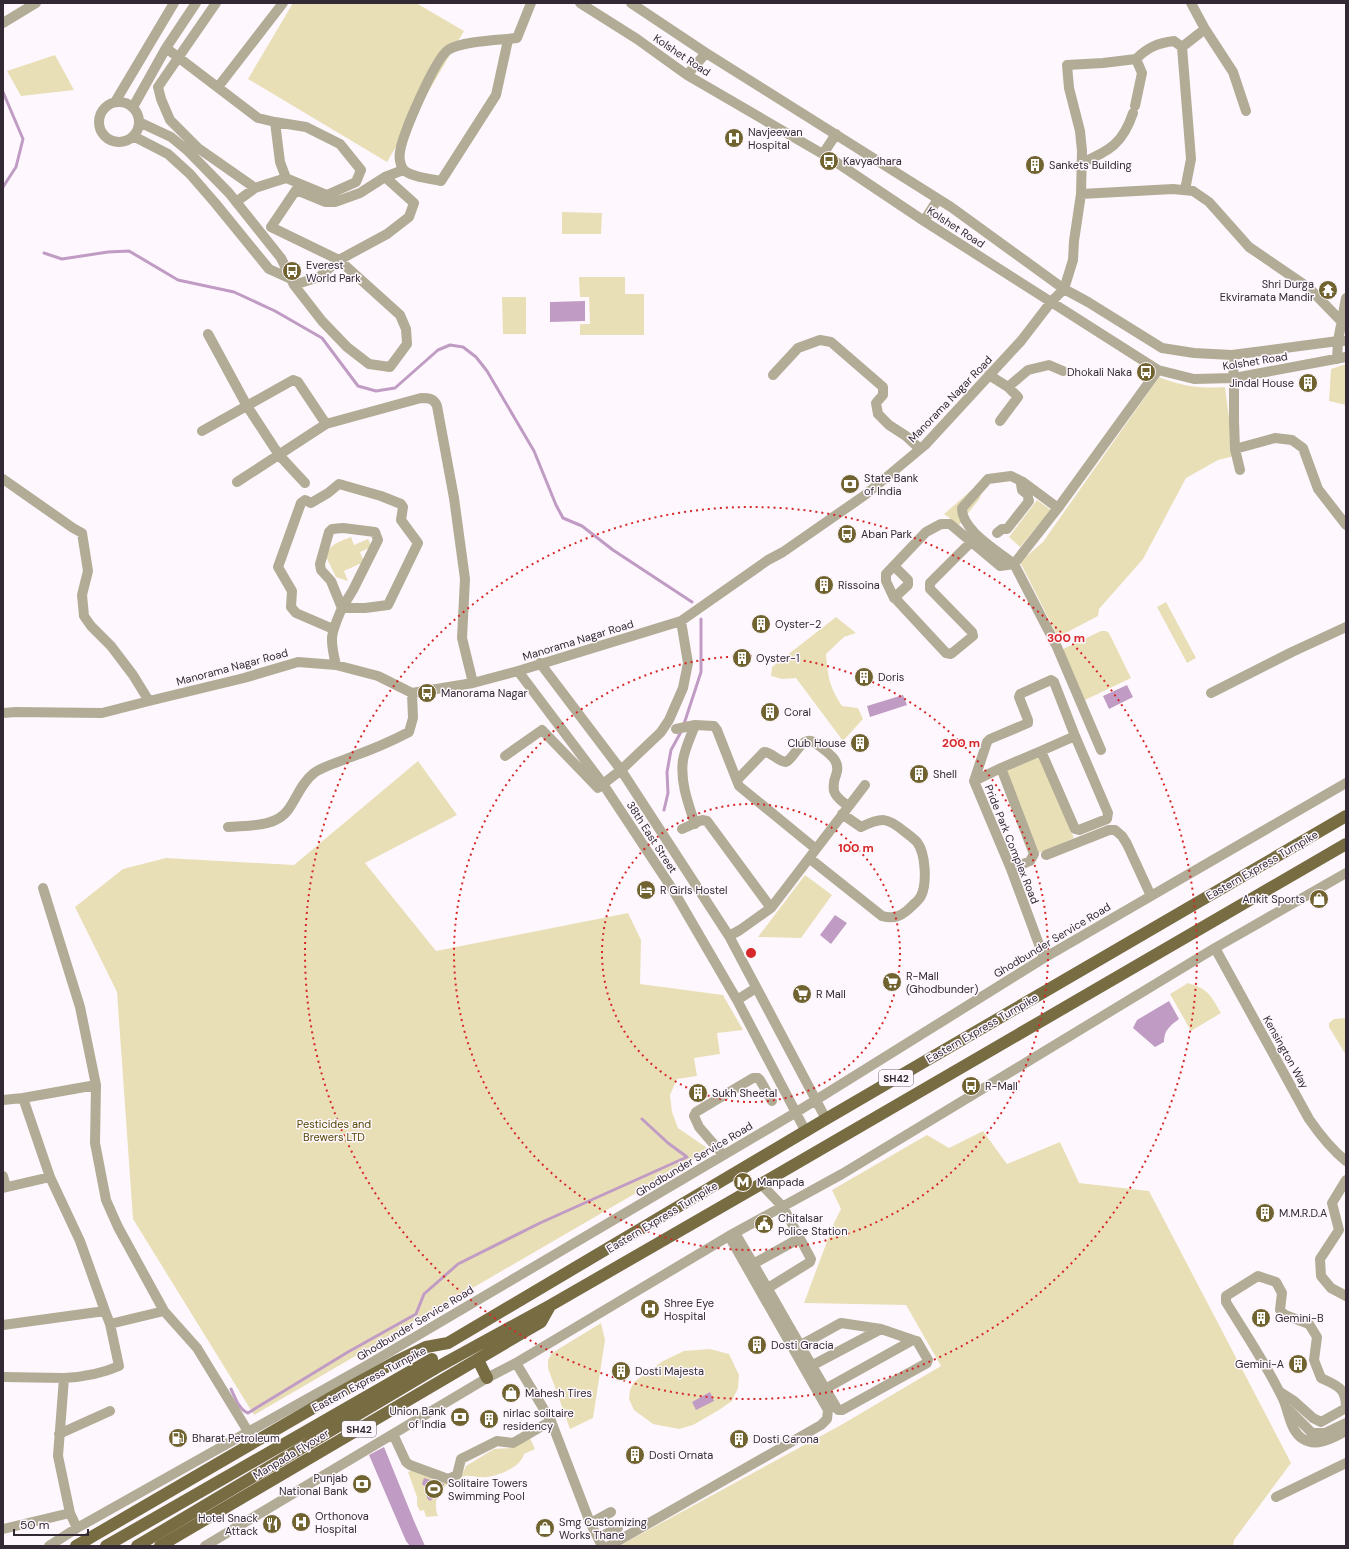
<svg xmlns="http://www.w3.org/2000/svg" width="1349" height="1549" font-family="'DM Sans',sans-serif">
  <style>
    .green { fill: #e9dfb7 }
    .water { fill: #c09bc4 }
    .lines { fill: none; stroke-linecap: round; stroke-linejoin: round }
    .stream { stroke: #c09bc4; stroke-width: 3 }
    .minor { stroke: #b2ac96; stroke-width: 10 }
    .major { stroke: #776c42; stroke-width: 12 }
    .major-bridge { stroke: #776c42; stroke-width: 12 }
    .ring { fill: none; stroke: #d62828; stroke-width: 2; stroke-dasharray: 2 4 }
    .labels { text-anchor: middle; stroke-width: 3; stroke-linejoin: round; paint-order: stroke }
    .shield { fill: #fef8fe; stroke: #706771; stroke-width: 1 }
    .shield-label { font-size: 10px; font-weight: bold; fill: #332934 }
    .street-label { font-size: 11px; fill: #332934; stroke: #fef8fe }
    .poi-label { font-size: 11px; fill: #332934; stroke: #fef8fe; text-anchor: start }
    .park-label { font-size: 11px; fill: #564704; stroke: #fef8fe }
    .centre { fill: #d62828; stroke: #fef8fe; stroke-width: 2 }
    .ring-label { font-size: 12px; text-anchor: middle; font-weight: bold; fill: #d62828; stroke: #fef8fe; stroke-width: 3; stroke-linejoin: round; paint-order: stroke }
  </style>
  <rect width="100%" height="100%" fill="#fef8fe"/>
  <path class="green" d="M293,3H416L464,31L387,162L248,79Z
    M55,55L74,90L21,96L7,71Z
    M562,212L602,213L601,234H562Z
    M579,277H625V294H644V335H580V324H590L589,297H580Z
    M502,297H526V334H503Z
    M1346,364V405L1329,401L1331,369Z
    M1159,377C1181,386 1201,389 1225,387L1234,456L1218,460L1186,478L1143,559L1099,609L1098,616L1058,637L1020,562L1043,542Z
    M975,487L981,494L980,498L959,525L944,514Z
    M1037,500L1051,510L1020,547L1009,537Z
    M351,537L354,545L368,539L372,547L360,552L364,562L344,571L348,581L336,577L326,557C331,543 337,543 351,537Z
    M1166,602L1196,658L1187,663L1157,607Z
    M836,617L856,633L844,637L826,654C828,677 829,686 842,706L858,708L863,719L843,741L796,678L782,679L771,676L772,667Z
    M1101,631H1106L1109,633L1131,678L1085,700L1063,649Z
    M1039,753L1074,838L1039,853L1004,768Z
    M418,761L457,815L365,863L436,951L628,913L641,940L640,984L723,995L743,1030L717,1033L720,1054L694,1058L697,1076L677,1079L670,1095L672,1112L678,1128L710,1150L254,1415L133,1219L117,992L75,907L123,869L166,858L294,865Z
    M805,875L832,895L801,938L758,937Z
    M1188,983C1209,989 1211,996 1221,1013L1191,1031L1170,994Z
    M1346,1018V1055L1329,1027V1023L1334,1019Z
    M983,1131L1007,1164L1060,1142L1079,1183L1149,1191L1291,1463L1234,1540L1233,1546H619L841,1425L941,1366L906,1305L804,1303L834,1223L841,1209L832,1190L927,1135L949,1148Z
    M601,1323L605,1340L593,1418L570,1429L548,1368V1360L552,1353Z
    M710,1349L729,1354L739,1375L738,1388L732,1401L719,1410L693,1425L679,1429L653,1424L634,1410L629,1399L630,1390L634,1382L663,1361L684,1351Z
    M530,1438L535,1449L524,1454C521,1467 499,1476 486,1477C479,1478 472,1475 465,1476C446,1480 430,1497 438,1516L426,1517L424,1510L420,1511L417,1505V1497L408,1472L414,1469L452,1480L462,1475L466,1466L494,1449L512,1448Z"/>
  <path class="water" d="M585,301V321L550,322V302Z
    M1127,685L1133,697L1109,709L1103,696Z
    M903,695L907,705L870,717L867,706Z
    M835,915L847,923L831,944L820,935Z
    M1169,1001L1179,1019C1170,1026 1164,1030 1164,1042L1155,1047L1133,1028L1137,1020Z
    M710,1392L714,1401L696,1410L692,1402Z
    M384,1447L414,1521L425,1546H410L406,1541L369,1455Z
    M424,1478L444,1484L442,1489L435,1491V1497L430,1501L427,1498C428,1491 427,1488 422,1484Z"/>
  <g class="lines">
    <path class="stream" d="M3,92L23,139L16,167L3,187
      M44,253L62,259L108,252L129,251L178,280L234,292L275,311L322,338L358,386L376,391L395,388L438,350L450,345L463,347L476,357L487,371L534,451L556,505L563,518L582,526L613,550L692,602
      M684,724L701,672V619
      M664,810L668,793L667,772L671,750L682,730
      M231,1389C235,1397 239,1410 248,1413L348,1352L416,1314L424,1294L458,1264L540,1223L687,1157L668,1143L642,1119"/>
    <path class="minor" d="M216,3L158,87L161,99L170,120L198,148L255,188
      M580,3L637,39L687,75L833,160L924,221L1158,370L1194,379L1234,378L1346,357
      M631,3L706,53L951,207L1064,289L1088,302L1162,348L1194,353L1232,355L1338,341H1346
      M3,23L36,3
      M1205,29L1233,72L1246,111
      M508,40L496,95L441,181C432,179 409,177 403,169C400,165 399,157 400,152C402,135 435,59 448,50C462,41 500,40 517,38L531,3
      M166,48L258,118L275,122L280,162L286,178L327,195L356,182L361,170L340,144L306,127L275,122
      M1136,59C1148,47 1158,43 1174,41L1182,47
      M687,75L706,53
      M218,87L283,3
      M115,102L174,3
      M99 122a20 20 0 1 1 40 0a20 20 0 1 1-40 0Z
      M1135,106L1142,73L1136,59
      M133,107L166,48L196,3
      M139,122L171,137L188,151L229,193L281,258L294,285L319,277L339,260L387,234L409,217L414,203L385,177
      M133,136L168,154L190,174L216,204L269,269L291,279
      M823,154L836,134
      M1081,163C1110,151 1123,143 1133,113
      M1185,190L1191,159L1182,47L1205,29L1191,3
      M1081,194L1173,189L1193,191L1209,202L1249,247L1309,288L1342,322
      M236,202L255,188L286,178
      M924,221L938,199
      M294,285L322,321L347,347L369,364L390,367L407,344L406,329L400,315L339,260L271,227L296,190L325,202H335L360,193L385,177L403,170
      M208,334L247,406L279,455L305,483
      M1232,355L1234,378V421L1235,449L1240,470
      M1337,359L1338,341L1346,298
      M773,375L798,348L820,340L831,342L883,387V395L876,403L878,414L889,425L906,436L920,449
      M989,375L1008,387
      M1000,421L1018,397L1008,387L1028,370L1049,365L1063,371
      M202,431L293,380L298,382L326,424L421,398C428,398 434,398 437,406L454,498L465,579L462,638L473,683
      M1235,449L1275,438L1292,440L1303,448L1318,489L1346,525
      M3,479L73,528L82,533L88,571L82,595L84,616L91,626L111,646L133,675L149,701
      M237,482L326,424
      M997,533L1002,529H1007L1029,501L1027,494L1022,490L1021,484L1023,482
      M971,542L930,583V589L972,632L973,636L951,654L946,653L893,596L886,581V574L926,532L941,524H950L1000,566L1014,564
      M1014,564C998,551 961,530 962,508L988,479L1011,476L1023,482L1058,508
      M894,566L908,580V585L894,598
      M333,629L296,613L291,607L292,591L278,567L301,503L305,500L311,503L328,493L339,484L381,496L401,504L403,507L401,520L418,543L388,605L365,608H342
      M540,663L621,770L729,936L826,1119
      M336,665C329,636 331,634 342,608L331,581L321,570L320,564L329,532L332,529L343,528L375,532L378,540L353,590L342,608
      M518,671L603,784L673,890L737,1000L806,1132
      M1211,693L1292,652L1346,627
      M3,713L16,712L102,713L149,701L244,678L298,662L336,665L378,676L412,693L473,683L518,671L681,621L768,560L783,552L865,495L925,445L1021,341L1051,302L1064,289L1073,260L1074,241L1081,194L1082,151L1080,131L1069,88L1067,65L1103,63L1136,59
      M695,725C691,736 685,748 683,760C680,782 688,803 695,824
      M676,729L695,725L714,726L717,730L739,786L816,849
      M1101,750L1057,647L1014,564L1058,508L1158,370
      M505,756L542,730L598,788
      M737,780L764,752C772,752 777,761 786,762C795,757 798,743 808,741C813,740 818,745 822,748C831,755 841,762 836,775C834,780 833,785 834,791C836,798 843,802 848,806
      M974,781L1001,768
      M603,784L621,770L661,732L669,720L683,688L688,663L681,621
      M228,827C247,825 275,828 288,810C297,798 301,783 314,773C324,766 339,762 351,757C371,750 390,742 409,732L413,718L412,693
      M682,829L702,820L707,821L771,908
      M1046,855L1109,830H1115L1122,836L1127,844L1151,896
      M809,858L882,916C895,920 903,915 912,906C915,903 919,900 921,896C927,884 926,854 917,842C914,839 909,835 905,832C887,817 882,817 861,827L842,814
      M1011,869L1030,861L1034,854L1001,768L1041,751
      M43,888L80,1007L96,1085L95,1143L106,1200L118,1227L164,1311L197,1348L249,1433
      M729,936L740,930L771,908L865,785
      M1215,948L1309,1119C1320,1135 1331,1149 1346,1161
      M1044,958L1011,869L974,781L987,742L990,739L1028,723V720L1019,697L1020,694L1051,680L1054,682L1075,736L1108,813L1107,819L1079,830L1075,829L1041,751L1075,736
      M737,1000L756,988
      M23,1098L50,1177L80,1241L105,1311L110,1324L119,1366C101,1374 84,1377 64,1378L58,1456L70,1513L77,1528
      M3,1100L23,1098L96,1085
      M723,1155L699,1127L694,1116L696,1112L753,1078H758L760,1080L772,1101
      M3,1176L6,1187
      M1346,1180L1332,1203L1339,1230L1320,1259L1321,1276L1331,1288L1346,1296
      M761,1184L783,1207L811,1259L810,1262L768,1288
      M3,1188L50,1177
      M735,1233C770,1291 803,1352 838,1410H842L927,1363L928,1360L917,1341L913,1340L825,1389
      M753,1264L800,1238
      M110,1324L164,1311
      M3,1325L105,1311
      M881,1329L913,1340
      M801,1345L841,1323L881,1329L813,1365
      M516,1363L551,1421L589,1520L602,1546
      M3,1377L64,1378
      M1280,1392L1294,1401L1313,1418L1321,1422L1346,1408C1346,1388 1338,1386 1321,1378L1314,1360L1317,1337L1309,1324L1285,1315L1280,1310L1282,1293L1276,1282L1258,1276L1226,1296V1302C1245,1333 1268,1367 1283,1399C1289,1412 1290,1431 1303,1439C1317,1448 1334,1437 1346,1431
      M1289,1410L1312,1433H1325L1346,1423
      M59,1434L110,1411
      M393,1434L406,1462L410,1465L448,1479L457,1475L461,1459L497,1441L513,1443L551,1421
      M1276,1497L1346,1463
      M591,1523L611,1512
      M3,1529L70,1513
      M598,1538L618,1528
      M49,1546L77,1528L364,1367L795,1113L1044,958L1346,783
      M205,1546L487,1378L516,1363L729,1236L842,1174L1215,948L1346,873
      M609,1546L821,1425L827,1419L828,1410L729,1236"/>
    <path class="major" d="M478,1360L487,1378
      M434,1369L551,1305L761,1184L1346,844
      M76,1546L332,1397L395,1362L426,1347L448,1343L826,1119L1346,816
      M160,1546L541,1322L550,1306"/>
    <path class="major-bridge" d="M106,1546L432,1359
      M137,1546L434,1369"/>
  </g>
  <g class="ring">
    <circle cx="751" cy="953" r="149"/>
    <circle cx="751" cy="953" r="297"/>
    <circle cx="751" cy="953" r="446"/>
  </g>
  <defs>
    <symbol id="hospital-disc" viewBox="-11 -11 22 22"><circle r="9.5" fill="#706330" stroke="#fef8fe"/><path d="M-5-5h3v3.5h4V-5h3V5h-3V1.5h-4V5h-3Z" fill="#fff"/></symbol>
    <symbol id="bus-disc" viewBox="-11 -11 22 22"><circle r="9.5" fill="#706330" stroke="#fef8fe"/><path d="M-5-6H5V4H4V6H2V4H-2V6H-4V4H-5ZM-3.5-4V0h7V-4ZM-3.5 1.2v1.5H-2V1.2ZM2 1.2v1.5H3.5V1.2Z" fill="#fff"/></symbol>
    <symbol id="building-disc" viewBox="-11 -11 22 22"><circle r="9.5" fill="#706330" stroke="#fef8fe"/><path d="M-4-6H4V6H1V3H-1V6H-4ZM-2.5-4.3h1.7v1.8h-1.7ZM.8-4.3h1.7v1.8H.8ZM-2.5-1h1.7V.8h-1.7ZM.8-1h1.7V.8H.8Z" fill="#fff"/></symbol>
    <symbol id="temple-disc" viewBox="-11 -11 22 22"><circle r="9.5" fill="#706330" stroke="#fef8fe"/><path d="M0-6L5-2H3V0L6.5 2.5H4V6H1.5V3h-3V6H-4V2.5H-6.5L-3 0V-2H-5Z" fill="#fff"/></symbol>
    <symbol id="bank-disc" viewBox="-11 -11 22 22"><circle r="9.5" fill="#706330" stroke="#fef8fe"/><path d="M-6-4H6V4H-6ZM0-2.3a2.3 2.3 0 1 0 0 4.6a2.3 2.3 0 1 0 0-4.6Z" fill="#fff"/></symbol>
    <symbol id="hotel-disc" viewBox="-11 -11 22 22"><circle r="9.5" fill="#706330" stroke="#fef8fe"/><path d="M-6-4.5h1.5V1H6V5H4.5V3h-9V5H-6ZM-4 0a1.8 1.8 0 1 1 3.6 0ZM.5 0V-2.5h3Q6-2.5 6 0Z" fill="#fff"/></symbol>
    <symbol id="shop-disc" viewBox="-11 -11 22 22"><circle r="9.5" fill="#706330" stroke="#fef8fe"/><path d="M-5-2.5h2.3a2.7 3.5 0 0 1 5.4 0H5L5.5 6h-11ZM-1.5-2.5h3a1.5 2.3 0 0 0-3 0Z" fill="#fff"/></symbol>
    <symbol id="supermarket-disc" viewBox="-11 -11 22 22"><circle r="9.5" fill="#706330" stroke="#fef8fe"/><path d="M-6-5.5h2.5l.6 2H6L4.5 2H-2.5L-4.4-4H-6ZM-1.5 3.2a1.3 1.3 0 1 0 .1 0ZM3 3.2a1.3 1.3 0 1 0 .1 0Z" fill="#fff"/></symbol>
    <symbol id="metro-disc" viewBox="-11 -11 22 22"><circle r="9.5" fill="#706330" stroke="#fef8fe"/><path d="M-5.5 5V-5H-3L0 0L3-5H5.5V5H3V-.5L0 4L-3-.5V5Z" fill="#fff"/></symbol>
    <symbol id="civic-disc" viewBox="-11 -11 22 22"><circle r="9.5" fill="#706330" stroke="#fef8fe"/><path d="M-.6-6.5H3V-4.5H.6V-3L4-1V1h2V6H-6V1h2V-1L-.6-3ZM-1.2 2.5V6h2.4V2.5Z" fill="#fff"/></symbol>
    <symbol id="fuel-disc" viewBox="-11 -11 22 22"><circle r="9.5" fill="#706330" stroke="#fef8fe"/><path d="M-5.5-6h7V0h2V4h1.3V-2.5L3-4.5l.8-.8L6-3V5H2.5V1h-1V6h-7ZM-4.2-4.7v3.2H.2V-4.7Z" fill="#fff"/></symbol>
    <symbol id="stadium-disc" viewBox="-11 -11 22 22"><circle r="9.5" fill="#706330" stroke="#fef8fe"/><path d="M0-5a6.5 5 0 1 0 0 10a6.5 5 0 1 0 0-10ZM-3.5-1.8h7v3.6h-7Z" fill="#fff"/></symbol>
    <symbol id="restaurant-disc" viewBox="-11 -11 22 22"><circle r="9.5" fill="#706330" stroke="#fef8fe"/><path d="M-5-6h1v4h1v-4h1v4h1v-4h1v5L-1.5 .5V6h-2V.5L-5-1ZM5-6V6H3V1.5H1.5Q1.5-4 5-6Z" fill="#fff"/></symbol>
  </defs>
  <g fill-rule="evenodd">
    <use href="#hospital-disc" x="723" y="127" width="22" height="22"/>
    <use href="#bus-disc" x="818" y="150" width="22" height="22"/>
    <use href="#building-disc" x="1024" y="154" width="22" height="22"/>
    <use href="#bus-disc" x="281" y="260" width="22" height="22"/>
    <use href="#temple-disc" x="1317" y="279" width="22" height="22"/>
    <use href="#bus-disc" x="1135" y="361" width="22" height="22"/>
    <use href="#building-disc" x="1297" y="372" width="22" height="22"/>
    <use href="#bank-disc" x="839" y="473" width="22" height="22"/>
    <use href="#bus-disc" x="836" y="523" width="22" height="22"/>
    <use href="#building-disc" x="813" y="574" width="22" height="22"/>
    <use href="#building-disc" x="750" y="613" width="22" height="22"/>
    <use href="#building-disc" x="731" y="647" width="22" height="22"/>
    <use href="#building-disc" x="853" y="666" width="22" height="22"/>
    <use href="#bus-disc" x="416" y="682" width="22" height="22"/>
    <use href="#building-disc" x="759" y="701" width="22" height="22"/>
    <use href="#building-disc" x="849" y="732" width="22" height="22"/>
    <use href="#building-disc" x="908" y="763" width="22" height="22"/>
    <use href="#hotel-disc" x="635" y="879" width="22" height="22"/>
    <use href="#shop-disc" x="1308" y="888" width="22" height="22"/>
    <use href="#supermarket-disc" x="881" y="971" width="22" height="22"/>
    <use href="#supermarket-disc" x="791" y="983" width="22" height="22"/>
    <use href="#bus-disc" x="960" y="1075" width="22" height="22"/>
    <use href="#building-disc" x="687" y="1082" width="22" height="22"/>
    <use href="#metro-disc" x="732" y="1171" width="22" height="22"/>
    <use href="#building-disc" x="1254" y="1202" width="22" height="22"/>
    <use href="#civic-disc" x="753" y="1213" width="22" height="22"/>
    <use href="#hospital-disc" x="639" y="1298" width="22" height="22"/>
    <use href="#building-disc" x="1250" y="1307" width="22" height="22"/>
    <use href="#building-disc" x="746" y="1334" width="22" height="22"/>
    <use href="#building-disc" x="1287" y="1353" width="22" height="22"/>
    <use href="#building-disc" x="610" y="1360" width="22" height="22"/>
    <use href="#shop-disc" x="500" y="1382" width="22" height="22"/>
    <use href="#bank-disc" x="449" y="1406" width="22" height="22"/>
    <use href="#building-disc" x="478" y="1408" width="22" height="22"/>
    <use href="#fuel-disc" x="167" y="1427" width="22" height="22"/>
    <use href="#building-disc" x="728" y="1428" width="22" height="22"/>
    <use href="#building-disc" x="624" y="1444" width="22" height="22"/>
    <use href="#bank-disc" x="351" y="1473" width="22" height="22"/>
    <use href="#stadium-disc" x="423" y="1478" width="22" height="22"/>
    <use href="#hospital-disc" x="290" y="1511" width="22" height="22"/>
    <use href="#restaurant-disc" x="261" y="1513" width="22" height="22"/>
    <use href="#shop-disc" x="534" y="1517" width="22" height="22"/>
  </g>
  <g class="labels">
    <g class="shield">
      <rect x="879" y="1070" width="34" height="16" rx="3"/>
      <rect x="342" y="1421" width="34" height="16" rx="3"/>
    </g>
    <g class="shield-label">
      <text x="896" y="1082">SH42</text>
      <text x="359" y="1433">SH42</text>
    </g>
    <g class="street-label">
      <text transform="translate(682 55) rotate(34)" y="4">Kolshet Road</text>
      <text transform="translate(956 227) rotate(33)" y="4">Kolshet Road</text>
      <text transform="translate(1255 361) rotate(-9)" y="4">Kolshet Road</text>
      <text transform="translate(950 399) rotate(-46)" y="4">Manorama Nagar Road</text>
      <text transform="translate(578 640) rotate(-17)" y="4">Manorama Nagar Road</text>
      <text transform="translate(232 667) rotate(-15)" y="4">Manorama Nagar Road</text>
      <text transform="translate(652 837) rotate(57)" y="4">38th East Street</text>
      <text transform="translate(1012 844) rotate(68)" y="4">Pride Park Complex Road</text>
      <text transform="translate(1262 865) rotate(-30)" y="4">Eastern Express Turnpike</text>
      <text transform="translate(1052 940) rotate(-31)" y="4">Ghodbunder Service Road</text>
      <text transform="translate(982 1028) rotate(-30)" y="4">Eastern Express Turnpike</text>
      <text transform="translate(1286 1052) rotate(61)" y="4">Kensington Way</text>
      <text transform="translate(694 1159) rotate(-31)" y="4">Ghodbunder Service Road</text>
      <text transform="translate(662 1217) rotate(-31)" y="4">Eastern Express Turnpike</text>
      <text transform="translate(415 1323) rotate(-31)" y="4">Ghodbunder Service Road</text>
      <text transform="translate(369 1379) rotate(-28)" y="4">Eastern Express Turnpike</text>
      <text transform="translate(291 1454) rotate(-31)" y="4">Manpada Flyover</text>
    </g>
    <g class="poi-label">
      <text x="748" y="136">Navjeewan<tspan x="748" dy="13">Hospital</tspan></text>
      <text x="843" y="165">Kavyadhara</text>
      <text x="1049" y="169">Sankets Building</text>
      <text x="306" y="269">Everest<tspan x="306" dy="13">World Park</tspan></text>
      <text x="1314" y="288" text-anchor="end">Shri Durga<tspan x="1314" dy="13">Ekviramata Mandir</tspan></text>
      <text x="1132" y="376" text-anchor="end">Dhokali Naka</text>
      <text x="1294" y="387" text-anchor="end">Jindal House</text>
      <text x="864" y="482">State Bank<tspan x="864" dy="13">of India</tspan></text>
      <text x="861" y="538">Aban Park</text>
      <text x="838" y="589">Rissoina</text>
      <text x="775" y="628">Oyster-2</text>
      <text x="756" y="662">Oyster-1</text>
      <text x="878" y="681">Doris</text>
      <text x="441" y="697">Manorama Nagar</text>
      <text x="784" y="716">Coral</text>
      <text x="846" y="747" text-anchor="end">Club House</text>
      <text x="933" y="778">Shell</text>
      <text x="660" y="894">R Girls Hostel</text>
      <text x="1305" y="903" text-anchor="end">Ankit Sports</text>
      <text x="906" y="980">R-Mall<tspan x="906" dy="13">(Ghodbunder)</tspan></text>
      <text x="816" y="998">R Mall</text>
      <text x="985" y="1090">R-Mall</text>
      <text x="712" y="1097">Sukh Sheetal</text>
      <text x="757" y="1186">Manpada</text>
      <text x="1279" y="1217">M.M.R.D.A</text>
      <text x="778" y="1222">Chitalsar<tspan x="778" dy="13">Police Station</tspan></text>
      <text x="664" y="1307">Shree Eye<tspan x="664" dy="13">Hospital</tspan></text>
      <text x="1275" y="1322">Gemini-B</text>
      <text x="771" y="1349">Dosti Gracia</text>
      <text x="1284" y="1368" text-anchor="end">Gemini-A</text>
      <text x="635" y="1375">Dosti Majesta</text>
      <text x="525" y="1397">Mahesh Tires</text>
      <text x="446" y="1415" text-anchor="end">Union Bank<tspan x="446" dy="13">of India</tspan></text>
      <text x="503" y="1417">nirlac soiltaire<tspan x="503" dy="13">residency</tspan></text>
      <text x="192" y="1442">Bharat Petroleum</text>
      <text x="753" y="1443">Dosti Carona</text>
      <text x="649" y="1459">Dosti Ornata</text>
      <text x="348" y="1482" text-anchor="end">Punjab<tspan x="348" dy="13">National Bank</tspan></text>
      <text x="448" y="1487">Solitaire Towers<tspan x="448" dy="13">Swimming Pool</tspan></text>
      <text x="315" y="1520">Orthonova<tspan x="315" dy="13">Hospital</tspan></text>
      <text x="258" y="1522" text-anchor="end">Hotel Snack<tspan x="258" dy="13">Attack</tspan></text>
      <text x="559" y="1526">Smg Customizing<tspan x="559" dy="13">Works Thane</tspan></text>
    </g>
    <g class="park-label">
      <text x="334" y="1128">Pesticides and<tspan x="334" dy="13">Brewers LTD</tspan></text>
    </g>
  </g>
  <circle cx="751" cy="953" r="6" class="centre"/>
  <g class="ring-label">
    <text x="1066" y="642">300 m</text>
    <text x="961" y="747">200 m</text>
    <text x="856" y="852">100 m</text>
  </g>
  <rect width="1349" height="1549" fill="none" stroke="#332934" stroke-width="8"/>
  <path d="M14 1529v6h74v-6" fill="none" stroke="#332934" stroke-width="2"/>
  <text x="20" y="1529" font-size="12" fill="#332934" stroke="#fef8fe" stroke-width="3" paint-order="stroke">50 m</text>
</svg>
